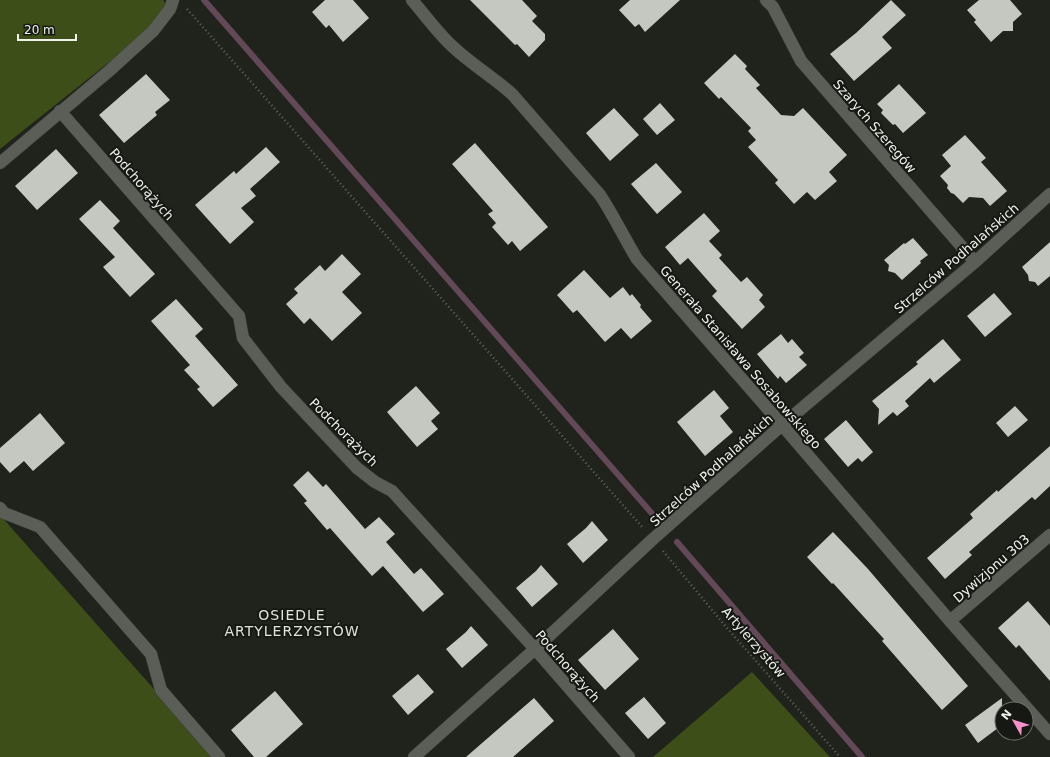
<svg xmlns="http://www.w3.org/2000/svg" width="1050" height="757" font-family="'DejaVu Sans',sans-serif">
  <style>
    .green { fill: #3e4e18 }
    .lines { fill: none; stroke-linecap: round; stroke-linejoin: round }
    .stream { stroke: #634858; stroke-width: 6 }
    .building { fill: #c5c8c0 }
    .street-casing { stroke: #3c3e39; stroke-width: 13 }
    .path { stroke: #63655f; stroke-width: 2.5; stroke-dasharray: 1 3; stroke-linecap: butt }
    .street { stroke: #5b5e57; stroke-width: 12 }
    .labels { text-anchor: middle; stroke-width: 4; stroke-linejoin: round; paint-order: stroke }
    .street-label { font-size: 13px; fill: #eff1ec; stroke: #161913 }
    .neighbourhood-label { font-size: 14px; letter-spacing: 1px; fill: #dfe3da; stroke: #161913 }
  </style>
  <rect width="100%" height="100%" fill="#20221c"/>
  <path class="green" d="M0,0H163L172,12L0,149Z
    M0,515L214,757H0Z
    M752,672L830,757H653Z"/>
  <g class="lines">
    <path class="stream" d="M204,0L655,517
      M677,542L862,757"/>
  </g>
  <path class="building" d="M325,0H353L369,18L343,42L329,25L326,28L312,12Z
    M470,0H522L537,16L532,21L545,34V40L529,57L517,44L515,45Z
    M630,0H680L645,32L639,24L635,27L619,10Z
    M891,0L906,15L882,37L892,48L854,81L830,54L856,33Z
    M979,0H1010L1022,14L1013,22V31H1003L991,42L974,22L976,20L967,10Z
    M735,54L747,66L745,69L760,85L756,88L781,115L794,116L803,108L847,155L829,172L837,181L815,200L807,192L794,204L775,183L778,180L748,147L756,140L748,131L751,128L721,97L719,99L704,83Z
    M146,74L170,100L155,112L157,115L124,143L99,115Z
    M899,84L926,113L903,133L895,124L893,125L881,113L883,110L877,104Z
    M660,103L675,120L657,135L643,119Z
    M614,108L639,135L610,161L586,133Z
    M965,135L986,158L981,162L1007,191L990,206L983,198L969,197L963,203L954,194L951,193L947,188L948,185L940,176L951,166L942,155Z
    M475,143L548,227L520,251L512,241L508,245L492,227L496,223L488,214L493,211L452,164Z
    M266,147L280,162L250,189L256,196L241,208L254,222L230,244L195,205L234,171L236,174Z
    M56,149L78,173L37,210L15,186Z
    M656,163L682,192L657,214L631,184Z
    M100,200L120,221L113,228L155,274L130,297L103,267L115,257L79,219Z
    M704,213L720,231L709,241L722,255L719,258L741,282L747,277L763,295L759,300L765,307L742,329L712,296L717,291L688,258L680,265L665,247Z
    M913,238L928,255L920,261L921,263L902,280L895,273L888,271L889,265L884,260L904,243L905,244Z
    M1050,242V276L1038,286L1035,282L1029,281L1028,275L1022,267Z
    M342,254L361,274L342,292L362,313L332,341L310,318L304,324L286,304L298,293L294,289L320,265L325,271Z
    M584,270L610,298L623,287L630,296L632,294L641,305L640,307L652,321L631,339L621,328L605,342L577,310L573,313L557,295Z
    M994,293L1012,314L985,337L967,316Z
    M176,299L203,329L195,336L238,385L213,407L197,389L200,387L184,370L190,365L151,321Z
    M781,334L788,343L792,339L804,353L799,357L807,365L786,383L780,376L778,379L757,354Z
    M943,339L961,360L934,383L930,378L905,401L909,406L897,416L893,412L878,425L879,409L872,401L918,364L916,362Z
    M416,386L440,413L431,421L438,429L417,447L387,412Z
    M714,390L729,408L720,416L733,432L705,456L677,422Z
    M1015,406L1028,420L1008,437L996,423Z
    M40,413L65,443L33,471L24,461L10,473L0,462V448Z
    M846,420L873,452L862,462L858,458L848,467L824,439Z
    M1050,446V486L1035,500L1032,497L969,552L972,555L945,579L927,558L973,518L970,514L997,490L998,492Z
    M308,471L323,487L326,484L365,529L379,517L395,534L386,542L414,574L421,568L444,594L423,612L383,566L372,576L330,528L327,530L304,503L307,501L293,485Z
    M592,521L608,540L583,563L567,544L586,528Z
    M833,532L868,569L968,686L942,710L882,641L884,639L833,583L832,584L807,557Z
    M541,565L558,584L532,607L516,588L536,571Z
    M1028,601L1050,626V681L1019,645L1016,648L998,628Z
    M471,626L488,645L462,668L446,649L466,632Z
    M613,629L639,659L605,690L578,660Z
    M418,674L434,692L408,715L392,696Z
    M275,691L303,724L266,757H254L231,730Z
    M644,697L666,723L648,739L625,713Z
    M534,698L554,721L513,757H466Z
    M1002,698V725L978,743L965,725Z"/>
  <g class="lines">
    <defs>
      <path id="street" d="M412,0C425,15 437,32 452,46C471,64 493,77 512,94L600,195C614,216 624,238 637,259L782,425L950,621L1050,734
        M766,0L773,7L801,61L975,262
        M60,111L239,316L243,338L281,387L357,468L375,482L392,491L535,649L629,757
        M0,163L109,71L153,31L170,9L173,0
        M0,508L4,513L40,527L151,654L161,690L219,757
        M950,621L1050,535
        M414,757L535,649L653,539L782,425L975,262L1050,194"/>
    </defs>
    <use href="#street" class="street-casing"/>
    <path class="path" d="M187,9L643,528
      M663,551L727,628L840,757"/>
    <use href="#street" class="street"/>
  </g>
  <g class="labels">
    <g class="street-label">
      <text transform="translate(875 126) rotate(49)" y="5">Szarych Szeregów</text>
      <text transform="translate(142 184) rotate(49)" y="5">Podchorążych</text>
      <text transform="translate(956 258) rotate(-41)" y="5">Strzelców Podhalańskich</text>
      <text transform="translate(741 357) rotate(49)" y="5">Generała Stanisława Sosabowskiego</text>
      <text transform="translate(344 432) rotate(45)" y="5">Podchorążych</text>
      <text transform="translate(711 470) rotate(-42)" y="5">Strzelców Podhalańskich</text>
      <text transform="translate(991 568) rotate(-41)" y="5">Dywizjonu 303</text>
      <text transform="translate(754 642) rotate(49)" y="5">Artylerzystów</text>
      <text transform="translate(568 666) rotate(49)" y="5">Podchorążych</text>
    </g>
    <g class="neighbourhood-label">
      <text x="292" y="620">OSIEDLE<tspan x="292" dy="16">ARTYLERZYSTÓW</tspan></text>
    </g>
  </g>
  <g transform="translate(1014 721) rotate(309)"><circle r="19" fill="#161913" stroke="#6d6f6a"/>
  <path d="M0-3L7 15L0 10L-7 15Z" fill="#f890cc"/>
  <text y="-6" font-size="11" font-weight="bold" text-anchor="middle" fill="#eff1ec">N</text>
  </g>
  <path d="M18 34v6h58v-6" fill="none" stroke="#eff1ec" stroke-width="2"/>
  <text x="24" y="34" font-size="12" fill="#eff1ec" stroke="#161913" stroke-width="3" paint-order="stroke">20 m</text>
</svg>
